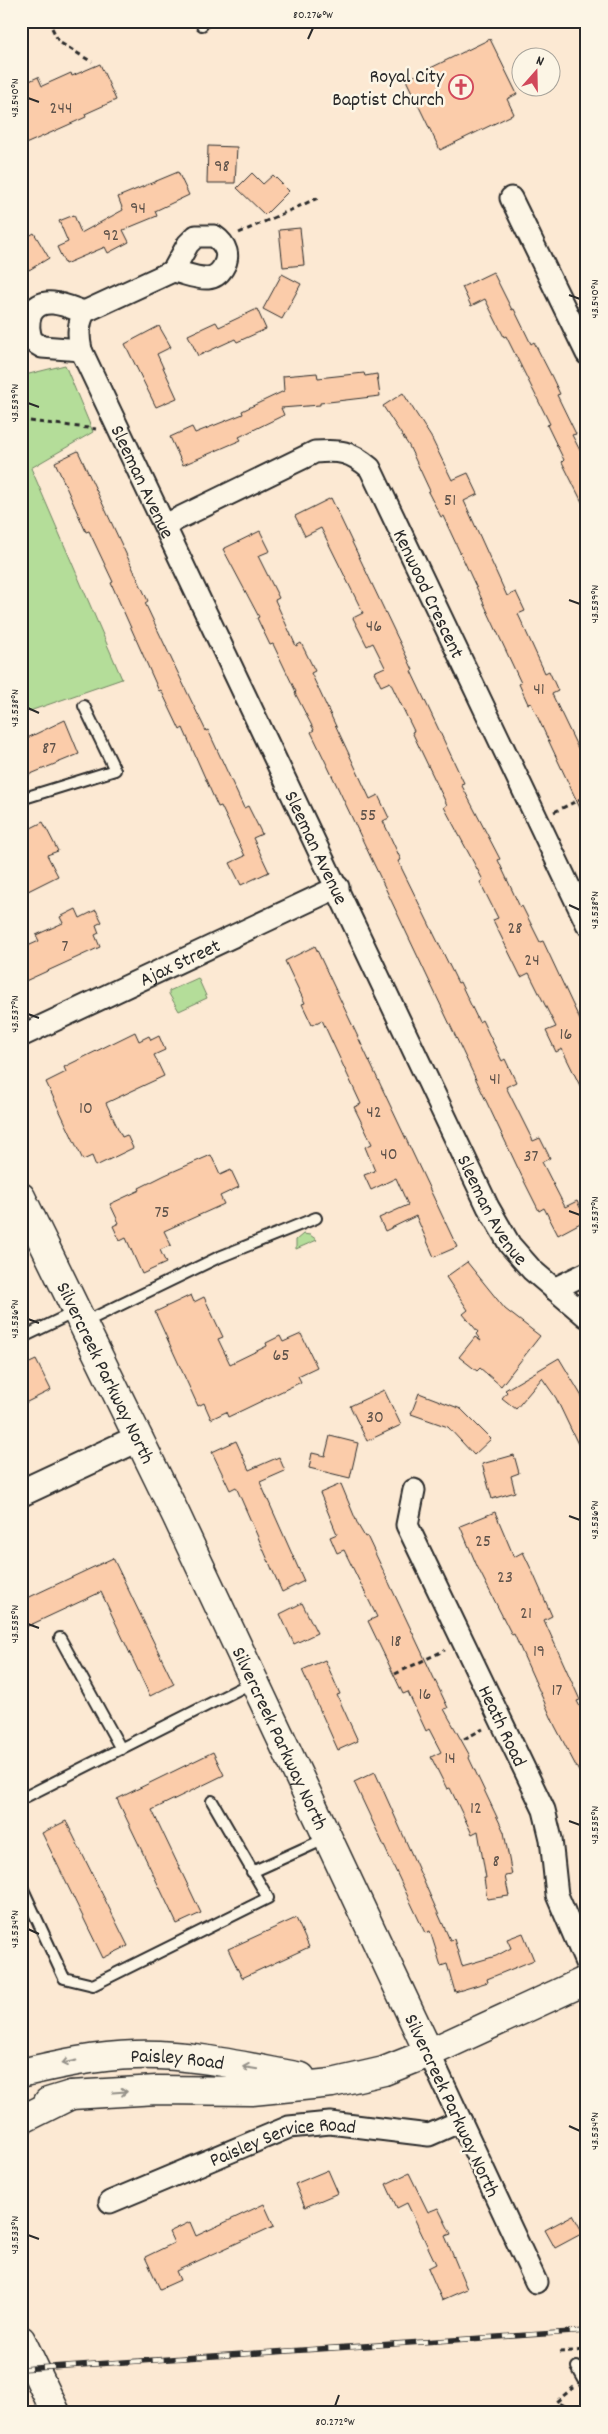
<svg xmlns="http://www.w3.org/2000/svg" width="608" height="2434" font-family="Dekko,sans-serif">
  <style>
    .green { fill: #b4dd99; stroke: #708462 }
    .building { fill: #fbccaa; stroke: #2b2b2b }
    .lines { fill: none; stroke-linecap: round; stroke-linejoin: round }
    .service-casing { stroke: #2b2b2b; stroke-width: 14 }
    .minor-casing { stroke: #2b2b2b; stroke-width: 25 }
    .tertiary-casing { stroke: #2b2b2b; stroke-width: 30 }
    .secondary-casing { stroke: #2b2b2b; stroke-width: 31 }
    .trunk-casing { stroke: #2b2b2b; stroke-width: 31 }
    .path { stroke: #2b2b2b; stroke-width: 3; stroke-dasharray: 5 4; stroke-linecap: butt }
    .service { stroke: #fcf5e5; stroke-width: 10 }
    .minor { stroke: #fcf5e5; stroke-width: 21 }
    .tertiary { stroke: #fcf5e5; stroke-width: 26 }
    .secondary { stroke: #fcf5e5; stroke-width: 28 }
    .trunk { stroke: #fcf5e5; stroke-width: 28 }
    .rail-casing { stroke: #2b2b2b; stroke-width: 5.5 }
    .rail { stroke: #fcf5e5; stroke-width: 4; stroke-dasharray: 11; stroke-linecap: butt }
    .oneway { stroke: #949088 }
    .ticks { fill: none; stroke: #2b2b2b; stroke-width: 2 }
    .labels { text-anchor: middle; stroke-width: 5; stroke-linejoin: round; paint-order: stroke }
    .number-label { font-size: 18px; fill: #5f534b }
    .poi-label { font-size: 20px; fill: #2b2b2b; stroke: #fcf5e5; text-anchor: end }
    .street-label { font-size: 20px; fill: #2b2b2b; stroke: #fcf5e5 }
    .neatline { fill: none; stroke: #2b2b2b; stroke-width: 2 }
    .ticks-label { font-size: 12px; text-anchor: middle; fill: #2b2b2b }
  </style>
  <rect width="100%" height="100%" fill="#fce9d3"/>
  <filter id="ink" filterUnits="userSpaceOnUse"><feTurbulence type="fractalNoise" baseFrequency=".02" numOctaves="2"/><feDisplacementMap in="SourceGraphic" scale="10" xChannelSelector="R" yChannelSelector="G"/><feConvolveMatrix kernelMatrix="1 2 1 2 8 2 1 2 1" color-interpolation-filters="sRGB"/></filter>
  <g filter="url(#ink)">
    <path class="green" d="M65,365L93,432L31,468L122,679L21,714V376Z
      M198,978L207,998L179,1011L169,994V991Z
      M303,1234L310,1235L317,1240L296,1249V1240Z"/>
    <path class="building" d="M490,39L517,94L507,99L514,114L440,150L406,80Z
      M100,64L116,100L85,114L86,117L21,146V95L27,92L23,84L38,77L42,86L71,73L72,76Z
      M208,146L237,147L235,183H207Z
      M178,172L189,195L155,211L157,216L123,230L129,242L108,253L105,247L65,264L57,247L68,242L59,221L74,215L81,233L123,210L118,197Z
      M252,173L263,184L273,175L289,191L265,215L237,188Z
      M300,228L304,265L283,267L279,230Z
      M34,233L49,258L29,270L21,257V241Z
      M493,272L512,310L514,309L531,344L534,342L552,377L560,394L557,395L576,434L572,435L587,464V512L562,462L564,460L547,425L550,424L506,336L504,337L485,299L471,306L462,287Z
      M282,274L301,284L282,319L263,309Z
      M257,309L266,329L237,342L235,339L198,356L188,335L216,322L219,327Z
      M159,326L171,347L157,354L177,398L156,407L125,344Z
      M317,373L318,378L364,373L365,376L377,374L380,396L320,403V405L281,408L284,415L239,437L241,440L183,465L170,437L192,427L195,433L243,414L242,411L284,391L283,376Z
      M403,393L431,437L452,480L468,473L478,494L464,501L507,596L516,592L525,611L518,614L545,673L549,671L558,691L552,694L587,767V823L531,703L528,704L519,684L521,683L485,606L443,516L441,517L428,492L430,491L409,446L383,406Z
      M78,451L148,601L145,603L187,692L206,731L208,730L244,808L248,806L262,834L253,838L269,872L241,885L230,863L245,856L221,806L218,807L183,728L180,730L161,690L159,691L111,583L113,582L89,531L86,532L55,462Z
      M331,498L413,670L411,671L464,783L461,784L500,859L498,860L520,907L522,906L540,942L543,941L587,1035V1100L562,1049L556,1052L546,1031L556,1027L529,973L521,977L493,920L498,918L480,882L483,880L444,807L447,805L412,732L414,731L390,682L381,686L374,672L385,667L373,643L367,646L353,618L363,613L321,528L305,536L295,516Z
      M260,531L270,551L258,556L279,598L275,600L296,646L301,643L315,671L311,673L370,799L378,795L389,818L383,821L401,860L398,861L458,983L460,982L479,1022L482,1020L502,1061L505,1059L516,1082L506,1087L533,1141L540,1138L550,1158L542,1162L565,1207L577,1201L586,1220L558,1235L544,1208L539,1211L525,1183L327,765L311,732L314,730L295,693L296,692L273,644L270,645L257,618L259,617L223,549Z
      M65,720L79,754L21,778V741Z
      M43,822L58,851L47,855L58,876L28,891L21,876V833Z
      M76,909L80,918L96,910L102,922L96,925L99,933L95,935L100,947L21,983V949L39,941L36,935L63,923L60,917Z
      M315,946L457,1247L434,1257L416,1216L385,1231L379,1218L408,1205L396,1178L371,1190L364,1175L375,1171L365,1147L372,1144L354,1107L361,1104L322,1020L312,1025L302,1004L305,1003L285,961Z
      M135,1032L139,1041L149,1036L151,1040L159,1036L165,1050L154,1055L164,1076L106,1103L122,1137L127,1135L133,1148L96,1166L92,1156L83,1160L46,1082L66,1072L64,1067Z
      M211,1155L220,1175L231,1170L239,1187L220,1196L224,1204L164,1231L171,1245L160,1250L166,1263L142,1274L126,1238L120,1241L113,1226L119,1223L110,1204L140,1190L139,1188L165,1175Z
      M467,1262L505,1309L540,1336L501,1386L480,1368L477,1371L459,1357L475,1337L481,1341L476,1334L478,1332L463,1314L468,1310L446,1277Z
      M191,1295L194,1302L204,1297L223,1337L218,1339L230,1364L267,1346L266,1343L280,1336L283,1342L301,1334L317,1367L298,1376L301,1382L245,1409L228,1417L226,1412L211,1419L204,1403L198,1406L155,1312Z
      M559,1358L587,1405V1463L556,1398L542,1378L516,1409L502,1398L507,1392L505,1390Z
      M36,1360L51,1390L21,1405V1367Z
      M384,1390L401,1425L367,1441L350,1406Z
      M419,1393L461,1409L491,1439L474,1455L448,1427L411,1414Z
      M330,1436L358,1443L350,1478L309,1468L312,1453L325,1456Z
      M236,1441L249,1470L279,1457L285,1471L260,1482L304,1581L282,1592L236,1487L230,1490L212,1452Z
      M514,1455L519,1473L511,1476L515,1492L492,1499L482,1464Z
      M341,1484L358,1525L365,1537L367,1536L448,1708L444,1709L470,1756L469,1758L504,1832L512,1875L505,1876L509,1896L487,1899L484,1878H486L478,1831L472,1834L450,1788L447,1789L431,1757L441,1752L429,1729L426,1731L408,1692L403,1694L368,1621L377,1617L344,1550L337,1553L330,1537L337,1534L320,1493Z
      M495,1512L514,1557L523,1552L533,1573L552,1616L544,1620L580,1700L577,1701L587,1720V1787L555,1726L514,1634L512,1635L477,1566L460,1526Z
      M113,1558L174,1684L150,1696L101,1592L26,1627L21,1617V1601Z
      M302,1603L317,1633L294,1644L280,1614Z
      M325,1660L340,1694L337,1695L358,1741L338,1750L302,1670Z
      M213,1752L224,1775L152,1810L201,1913L177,1924L117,1799Z
      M375,1772L450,1940L454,1939L462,1966L496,1956L511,1948L507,1939L523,1933L534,1960L487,1979L488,1982L455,1992L447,1964L441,1966L430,1931L425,1933L354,1782Z
      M66,1821L128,1946L103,1958L42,1833Z
      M296,1918L309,1947L242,1978L228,1949Z
      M328,2170L338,2193L305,2207L295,2184Z
      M409,2173L428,2212L438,2208L451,2234L445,2236L467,2289L442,2300L428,2268L436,2264L407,2203L397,2208L386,2184Z
      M264,2204L274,2226L176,2271L180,2280L160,2289L145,2257L174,2243L169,2232L190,2222L196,2236Z
      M573,2215L583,2233L555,2248L545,2230Z"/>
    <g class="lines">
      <defs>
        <path id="service" d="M200,21L202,25
          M21,799L115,770L84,706
          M85,1322L217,1258L316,1218
          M21,1338L75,1312
          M60,1638L121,1749
          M21,1799L253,1682
          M252,1872L327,1838
          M21,1885L64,1978L93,1985L268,1898L212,1801
          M577,2367L587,2385"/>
        <g id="minor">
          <path d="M511,198L587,354"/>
          <path id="s1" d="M173,271C184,273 197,279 208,278C220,277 229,262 226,251C224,244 220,240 214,236H196L188,244L173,271L84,312C78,325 78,336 81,350L488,1207L510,1245L532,1270L587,1317"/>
          <path d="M81,350L42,347L32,341C25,323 29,301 53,303C63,304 75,309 84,312"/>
          <path id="s2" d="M165,525L315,452C340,450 350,451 370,468L587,924"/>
          <path id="s3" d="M21,1036L338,887"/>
          <path d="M554,1289L587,1273"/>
          <path id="s4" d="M414,1490L407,1525L544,1810L551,1839L557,1895L587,1965"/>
          <path d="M429,2053L536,2282"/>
          <path id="s5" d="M110,2202L289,2127L330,2123L429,2135L461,2121"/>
        </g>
        <path id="tertiary" d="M21,1493L139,1438"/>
        <g id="secondary">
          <path id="s6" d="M21,1197L176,1515L429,2053"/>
          <path id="s7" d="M21,2073C59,2064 96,2056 135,2055C190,2053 247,2067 301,2077"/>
          <path d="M48,2102L71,2095L157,2090L252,2091L332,2083L384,2071L429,2053L587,1980"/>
        </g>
        <path id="trunk" d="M21,2120L71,2095
          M21,2340L56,2413"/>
      </defs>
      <use href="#service" class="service-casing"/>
      <use href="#minor" class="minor-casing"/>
      <use href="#tertiary" class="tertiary-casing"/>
      <use href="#secondary" class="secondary-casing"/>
      <use href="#trunk" class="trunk-casing"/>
      <path class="path" d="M52,28L59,42L92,62
        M239,233L320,197
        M21,420L96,429
        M554,812L587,796
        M395,1674L445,1650
        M464,1739L483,1729
        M559,2352L587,2350
        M574,2387L556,2402L566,2407L587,2405"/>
      <use href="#service" class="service"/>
      <use href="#minor" class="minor"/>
      <use href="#tertiary" class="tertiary"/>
      <use href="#secondary" class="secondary"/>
      <use href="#trunk" class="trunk"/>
      <defs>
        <path id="rail" d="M21,2369L587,2331"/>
      </defs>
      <use href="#rail" class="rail-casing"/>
      <use href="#rail" class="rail"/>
    </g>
    <defs><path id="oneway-shaft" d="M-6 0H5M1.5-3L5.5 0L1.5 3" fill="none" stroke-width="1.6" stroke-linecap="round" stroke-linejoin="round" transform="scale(1.25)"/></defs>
    <g class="oneway">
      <use href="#oneway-shaft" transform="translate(69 2062) rotate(169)"/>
      <use href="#oneway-shaft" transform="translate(250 2068) rotate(-170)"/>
      <use href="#oneway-shaft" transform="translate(120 2092) rotate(-4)"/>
    </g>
  </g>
  <path class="ticks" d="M308,39L313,28M28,98L39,102M569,295L580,299M28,403L39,407M569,600L580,604M28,708L39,713M569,905L580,910M28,1014L39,1018M569,1211L580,1215M28,1319L39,1323M569,1516L580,1520M28,1624L39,1628M569,1821L580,1825M28,1929L39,1934M569,2126L580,2131M28,2235L39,2239M335,2406L339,2395"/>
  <defs>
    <symbol id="church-ring" viewBox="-11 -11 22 22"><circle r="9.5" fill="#fcf5e5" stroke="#d1495b" stroke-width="1.5"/><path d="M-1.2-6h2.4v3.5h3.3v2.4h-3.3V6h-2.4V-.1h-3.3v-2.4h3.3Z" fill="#d1495b"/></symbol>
  </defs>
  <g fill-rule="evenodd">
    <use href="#church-ring" x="447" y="73" width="28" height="28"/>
  </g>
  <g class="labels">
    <g class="number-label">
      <text x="61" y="113">244</text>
      <text x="222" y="171">98</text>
      <text x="138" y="213">94</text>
      <text x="111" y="240">92</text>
      <text x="450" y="505">51</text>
      <text x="374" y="631">46</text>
      <text x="539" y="694">41</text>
      <text x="49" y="753">87</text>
      <text x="368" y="820">55</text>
      <text x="515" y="933">28</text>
      <text x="65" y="951">7</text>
      <text x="532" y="965">24</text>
      <text x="566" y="1039">16</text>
      <text x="495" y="1084">41</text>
      <text x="86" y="1113">10</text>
      <text x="374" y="1117">42</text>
      <text x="389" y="1159">40</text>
      <text x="531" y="1161">37</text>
      <text x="162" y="1217">75</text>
      <text x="281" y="1360">65</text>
      <text x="375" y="1422">30</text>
      <text x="483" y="1546">25</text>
      <text x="505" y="1582">23</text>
      <text x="526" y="1618">21</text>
      <text x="396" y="1646">18</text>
      <text x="539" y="1656">19</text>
      <text x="557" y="1695">17</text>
      <text x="425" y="1699">16</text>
      <text x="450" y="1763">14</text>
      <text x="476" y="1813">12</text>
      <text x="496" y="1866">8</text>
    </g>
    <g class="poi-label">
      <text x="444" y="82">Royal City<tspan x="444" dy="23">Baptist Church</tspan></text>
    </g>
    <g class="street-label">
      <text dy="7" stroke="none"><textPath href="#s1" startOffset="434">Sleeman Avenue</textPath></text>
      <text dy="7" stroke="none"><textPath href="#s2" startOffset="365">Kenwood Crescent</textPath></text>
      <text dy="7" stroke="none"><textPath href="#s1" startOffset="839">Sleeman Avenue</textPath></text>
      <text dy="7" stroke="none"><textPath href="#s3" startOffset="175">Ajax Street</textPath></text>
      <text dy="7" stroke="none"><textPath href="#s1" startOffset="1242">Sleeman Avenue</textPath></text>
      <text dy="7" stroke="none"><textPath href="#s6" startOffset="195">Silvercreek Parkway North</textPath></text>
      <text dy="7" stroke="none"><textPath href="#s4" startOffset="258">Heath Road</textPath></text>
      <text dy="7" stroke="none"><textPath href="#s6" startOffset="600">Silvercreek Parkway North</textPath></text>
      <text dy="7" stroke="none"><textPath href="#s7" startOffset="158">Paisley Road</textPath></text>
      <text transform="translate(453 2105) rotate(65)" y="7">Silvercreek Parkway North</text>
      <text dy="7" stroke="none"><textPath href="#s5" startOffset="185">Paisley Service Road</textPath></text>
    </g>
  </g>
  <rect width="608" height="2434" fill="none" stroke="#fcf5e5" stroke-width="55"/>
  <g transform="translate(536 72) rotate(20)"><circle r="24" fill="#fcf5e5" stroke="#a8a49b"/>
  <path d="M0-4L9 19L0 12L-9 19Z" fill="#d1495b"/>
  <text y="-8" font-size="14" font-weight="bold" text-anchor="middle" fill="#2b2b2b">N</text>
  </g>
  <rect x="28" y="28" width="552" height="2378" class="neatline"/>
  <g class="ticks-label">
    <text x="313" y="18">80.276°W</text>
    <text transform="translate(14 98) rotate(-90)" y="4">43.540°N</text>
    <text transform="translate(594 299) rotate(-90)" y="4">43.540°N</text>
    <text transform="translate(14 403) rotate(-90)" y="4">43.539°N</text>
    <text transform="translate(594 604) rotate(-90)" y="4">43.539°N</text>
    <text transform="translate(14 708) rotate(-90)" y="4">43.538°N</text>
    <text transform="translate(594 910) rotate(-90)" y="4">43.538°N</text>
    <text transform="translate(14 1014) rotate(-90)" y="4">43.537°N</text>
    <text transform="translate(594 1215) rotate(-90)" y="4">43.537°N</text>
    <text transform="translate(14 1319) rotate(-90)" y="4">43.536°N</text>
    <text transform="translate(594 1520) rotate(-90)" y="4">43.536°N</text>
    <text transform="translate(14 1624) rotate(-90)" y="4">43.535°N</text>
    <text transform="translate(594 1825) rotate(-90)" y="4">43.535°N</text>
    <text transform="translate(14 1929) rotate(-90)" y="4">43.534°N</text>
    <text transform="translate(594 2131) rotate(-90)" y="4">43.534°N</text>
    <text transform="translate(14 2235) rotate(-90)" y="4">43.533°N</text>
    <text x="335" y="2425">80.272°W</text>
  </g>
</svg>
